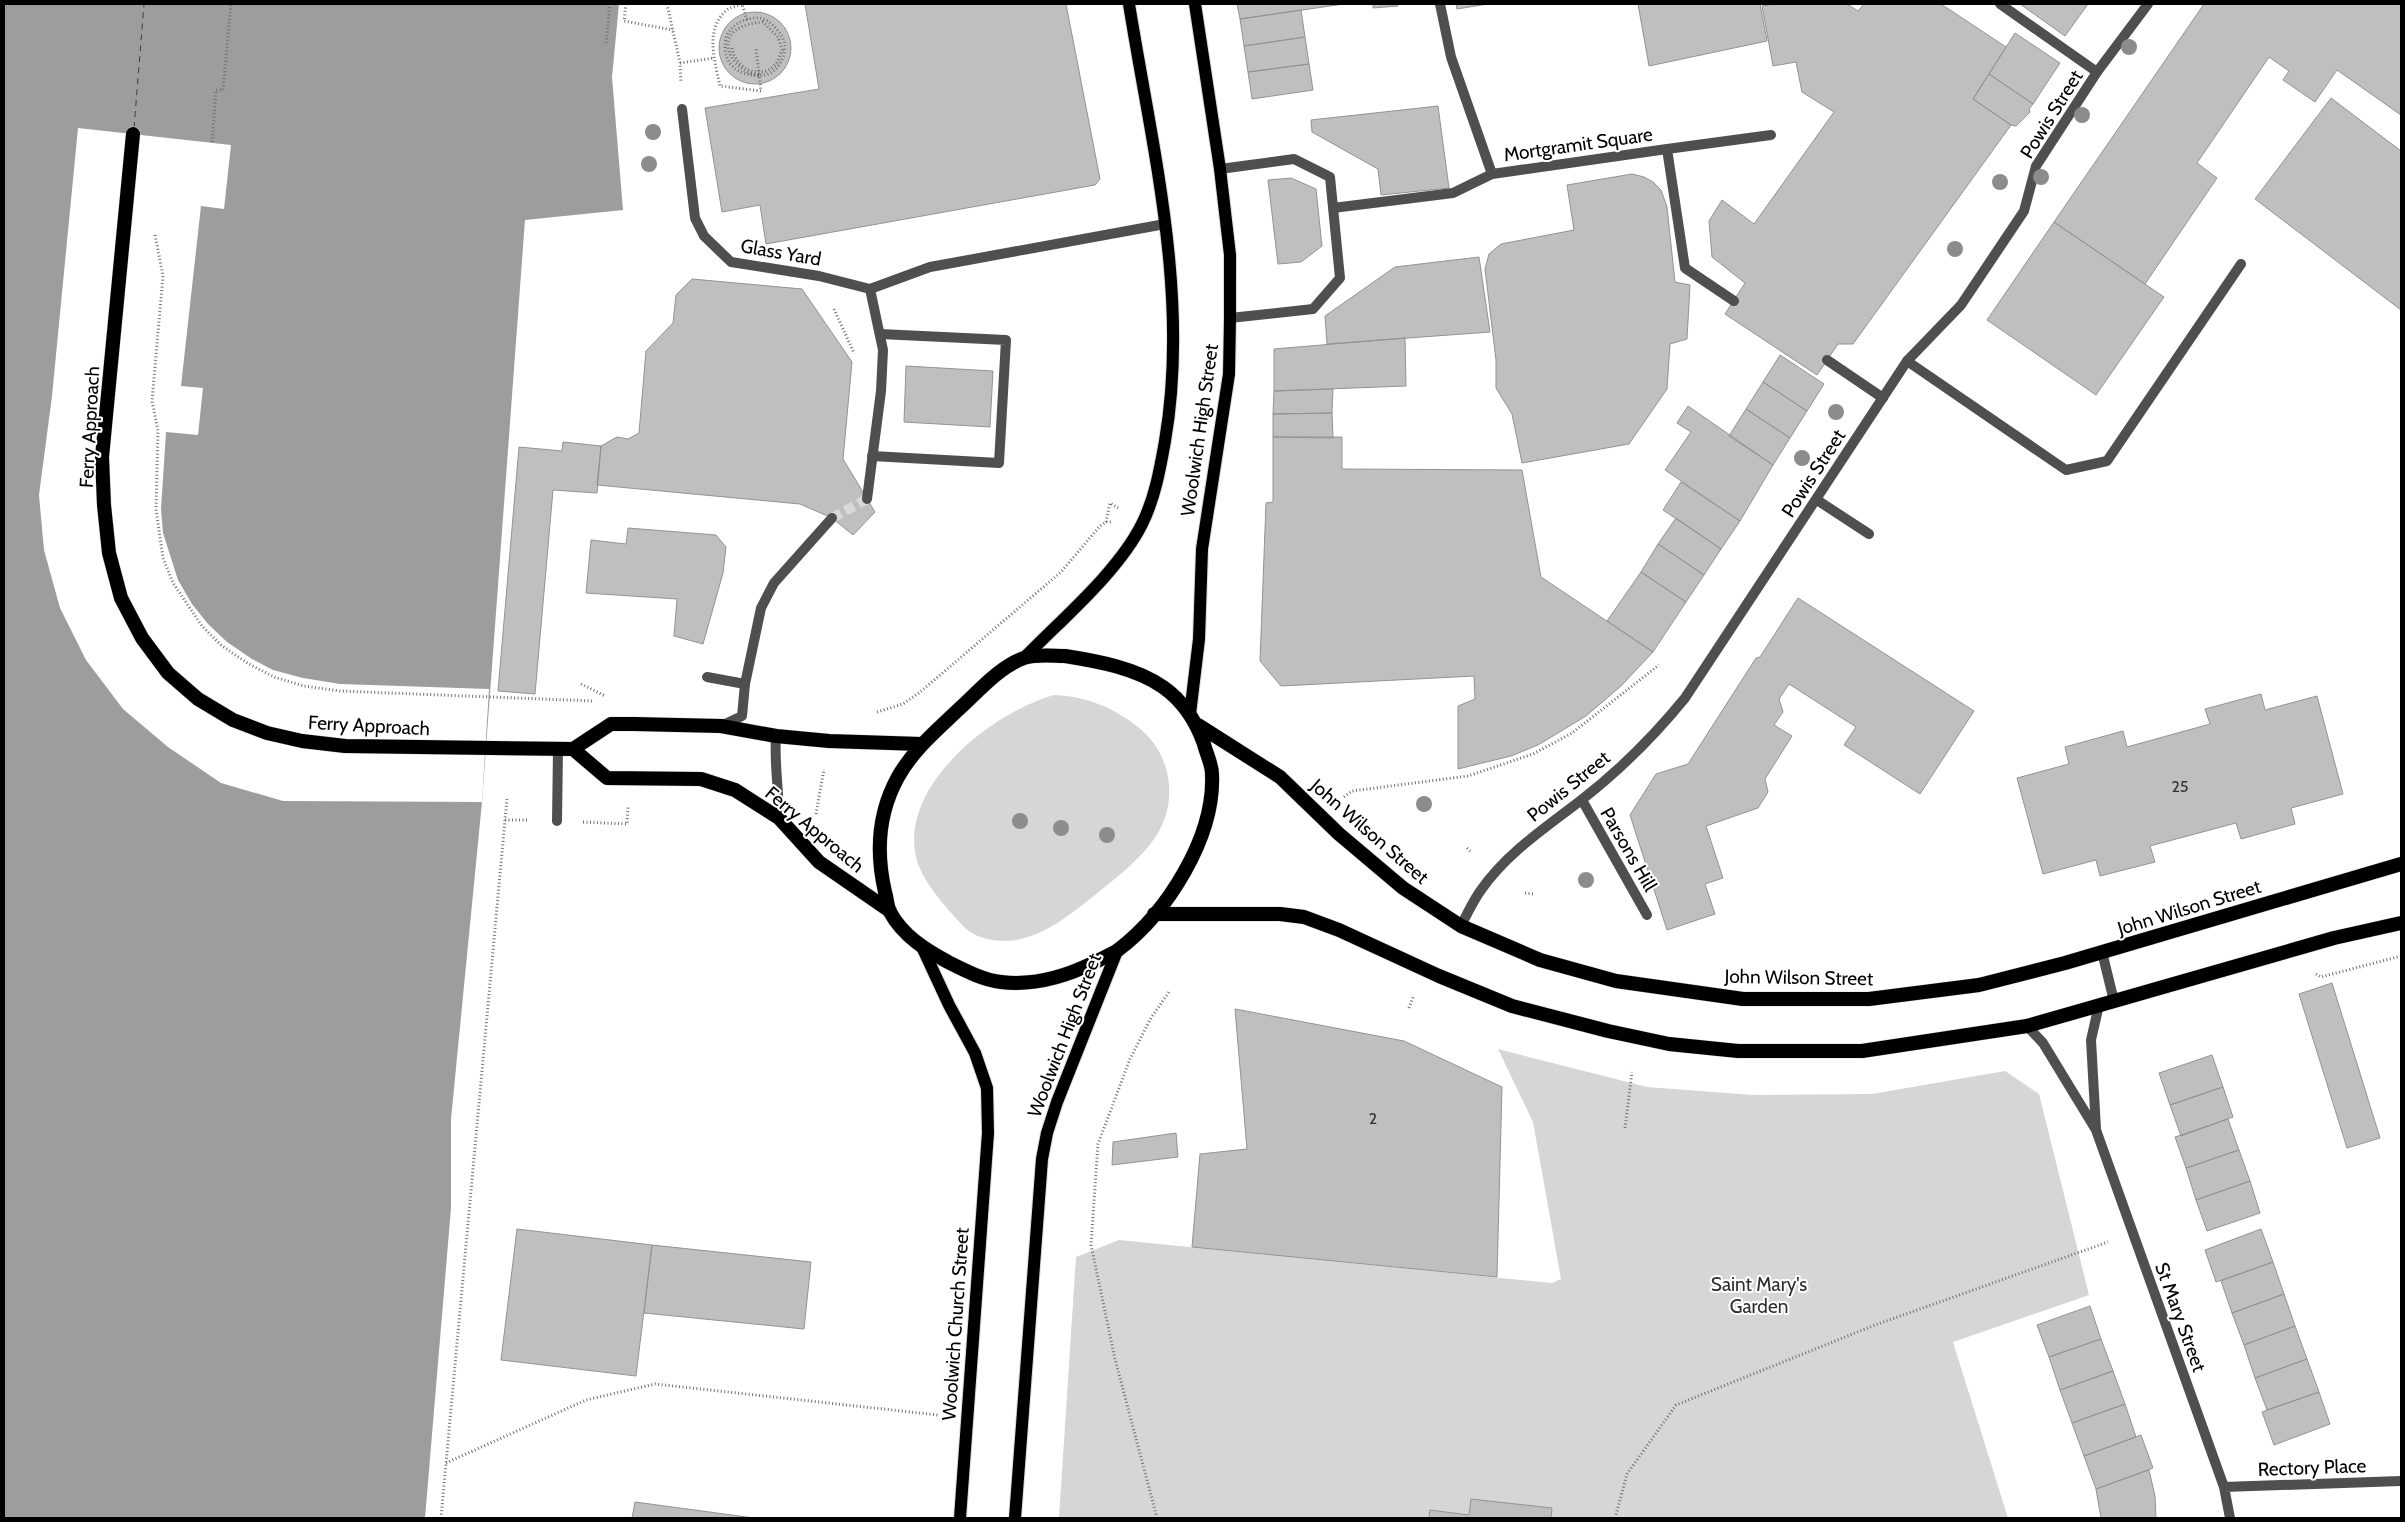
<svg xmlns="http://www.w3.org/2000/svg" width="2405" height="1522" font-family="Cabin,sans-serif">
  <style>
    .green { fill: #d6d6d6 }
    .water { fill: #9d9d9d }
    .pier { fill: #fff }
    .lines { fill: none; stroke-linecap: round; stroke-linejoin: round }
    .ferry { stroke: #3e3e3e; stroke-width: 1; stroke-dasharray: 6 5; stroke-linecap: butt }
    .building { fill: #bfbfbf; stroke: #939393 }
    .minor-tunnel { stroke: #d9d9d9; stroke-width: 10; stroke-dasharray: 10 5; stroke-linecap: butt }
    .primary-casing { stroke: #dbdbdb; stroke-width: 14 }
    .trunk-casing { stroke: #dbdbdb; stroke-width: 15 }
    .path { stroke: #717171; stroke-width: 3; stroke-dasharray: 1 2.5; stroke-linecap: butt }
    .service { stroke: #4f4f4f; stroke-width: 10 }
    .minor { stroke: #4f4f4f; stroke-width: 10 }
    .primary { stroke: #000; stroke-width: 12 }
    .trunk { stroke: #000; stroke-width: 14 }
    .tree { fill: #8c8c8c }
    .labels { text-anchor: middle; stroke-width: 4; stroke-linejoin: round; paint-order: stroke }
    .number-label { font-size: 16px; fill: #303030 }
    .street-label { font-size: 19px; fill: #000; stroke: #fff }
    .park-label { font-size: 19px; fill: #2d2d2d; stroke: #fff }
  </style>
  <rect width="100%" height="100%" fill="#fff"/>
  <path class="green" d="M1054,695C1085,696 1113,707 1138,727C1170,752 1179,797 1158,833C1143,858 1117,877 1095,895C1072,913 1046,935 1016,940C998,943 975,939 963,926C946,907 922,882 916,857C900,784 993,712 1054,695Z
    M1498,1049L1647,1087L1753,1095L1872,1094L2005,1071L2039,1094L2089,1295L1953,1342L2008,1518H1059L1076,1257L1119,1240L1552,1283L1561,1279L1533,1122Z"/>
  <path class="water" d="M4,4H619L612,77L623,210L525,220L482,802L451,1119V1208L425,1518H4Z"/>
  <path class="pier" d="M78,128L231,145L224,209L201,206L181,386L203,388L198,435L166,432L161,509L163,533L178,580L192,604L208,624L227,642L252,659L273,670L303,678L340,684L489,689L482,802L283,801L221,783L168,747L123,709L86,660L60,608L44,550L39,495L52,396Z"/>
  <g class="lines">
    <path class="ferry" d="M134,128L144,4"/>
  </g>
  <path class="building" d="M805,4H1066L1100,179L1095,185L766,244L760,205L722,212L705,108L819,89Z
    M1237,4H1344L1240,19Z
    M1373,4H1397L1398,6L1373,8Z
    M1456,4H1488L1457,9Z
    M1638,4H1760L1767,41L1649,66Z
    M1774,4H1847L1858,11L1864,4H1941L2006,47L1973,99L2011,125L1853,344H1838L1817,375L1725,314L1745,283L1712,257L1709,221L1722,200L1754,224L1834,112L1802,92L1796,62L1773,66L1762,6Z
    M2020,4H2088L2065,36Z
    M2204,4H2401V115L2337,70L2315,102L2283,80L2289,71L2269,57L2197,163L2217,178L2145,284L2054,222Z
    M1301,10L1305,37L1244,46L1240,19Z
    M719 48a36 36 0 1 1 72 0a36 36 0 1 1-72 0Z
    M2015,33L2060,63L2033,104L1989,74Z
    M1305,37L1309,64L1248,72L1244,46Z
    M1309,64L1313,90L1252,99L1248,72Z
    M1989,74L2033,104L2029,109L2030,112L2016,126L2011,125L1973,99Z
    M2331,98L2401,151V310L2255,199Z
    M1438,106L1449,188L1381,195L1378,169L1312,132L1311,120Z
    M1632,174L1644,177L1653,182L1661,190L1667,207L1675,282L1690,285L1687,339L1670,344L1667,389L1629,444L1522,463L1512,414L1496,388V360L1485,269L1489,254L1501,244L1574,230L1567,185Z
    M1291,178L1316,189L1322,246L1301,262L1278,264L1268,180Z
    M2054,222L2164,297L2096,395L1987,320Z
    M1479,257L1490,332L1327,344L1325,316L1395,267Z
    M692,279L802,289L852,362L843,459L875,512L853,535L832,518L800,504L597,485L601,446L617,437L628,439L639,433L646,351L673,323L676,295Z
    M1405,338L1406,386L1274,391V349Z
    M1780,355L1824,384L1807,411L1763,382Z
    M906,366L993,371L990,427L904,422Z
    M1763,382L1807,411L1790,438L1746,409Z
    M1333,389L1332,413L1273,414L1274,391Z
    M1688,406L1773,465L1740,521L1665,470L1691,432L1677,423Z
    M1746,409L1790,438L1773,465L1729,436Z
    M1332,413L1333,438L1273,437V414Z
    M1273,437H1342V469L1522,470L1541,577L1653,652L1621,686L1586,716L1538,745L1511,756L1458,769V706L1475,699L1474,676L1281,686L1260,661L1266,503L1273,502Z
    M563,442L601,446L597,493L553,490L535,694L498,691L519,447L562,451Z
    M1681,482L1740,521L1721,549L1663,510Z
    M1676,518L1721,549L1704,575L1658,544Z
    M628,528L716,535L726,547L723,573L703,644L674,636L677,599L586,593L591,540L626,544Z
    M1658,544L1704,575L1686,602L1641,572Z
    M1641,572L1686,602L1653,652L1607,621Z
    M1798,598L1974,711L1920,794L1844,745L1856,727L1789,684L1779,699L1783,712L1774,725L1792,736L1765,779L1768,792L1758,808L1706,826L1723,878L1705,884L1715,914L1667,930L1630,815L1656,774L1688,764L1756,658L1760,657Z
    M2261,694L2265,710L2317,696L2343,794L2291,808L2295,824L2241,839L2236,823L2150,846L2155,862L2100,876L2096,860L2043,874L2017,778L2069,764L2065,747L2123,731L2127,747L2210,724L2205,709Z
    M2332,983L2380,1138L2347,1148L2299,994Z
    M1235,1009L1404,1041L1502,1087L1497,1277L1192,1247L1200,1154L1247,1149Z
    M2212,1055L2223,1087L2170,1105L2159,1073Z
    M2223,1087L2233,1117L2181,1136L2170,1105Z
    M2228,1119L2239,1150L2186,1168L2175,1137Z
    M1176,1133L1178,1157L1112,1165L1113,1142Z
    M2239,1150L2250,1181L2196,1200L2186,1168Z
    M2250,1181L2260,1213L2207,1231L2196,1200Z
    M517,1229L652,1245L636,1376L501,1360Z
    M2261,1229L2273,1262L2216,1282L2205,1250Z
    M652,1245L811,1262L804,1329L644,1313Z
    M2273,1262L2284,1294L2232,1313L2221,1281Z
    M2284,1294L2295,1326L2244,1345L2232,1313Z
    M2090,1306L2101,1339L2049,1357L2037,1325Z
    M2295,1326L2307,1359L2255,1378L2244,1345Z
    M2101,1339L2113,1371L2060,1390L2049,1357Z
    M2307,1359L2319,1392L2267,1410L2255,1378Z
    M2113,1371L2125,1404L2072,1423L2060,1390Z
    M2319,1392L2330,1424L2274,1445L2262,1412Z
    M2125,1404L2136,1437L2084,1456L2072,1423Z
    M2141,1435L2153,1468L2096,1489L2084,1456Z
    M2149,1470L2155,1496L2156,1518H2101L2096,1489Z
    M1471,1499L1552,1508L1551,1518H1429L1430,1510L1469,1515Z
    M635,1502L754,1518H632Z"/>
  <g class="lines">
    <path class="minor-tunnel" d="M832,518L867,499"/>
    <defs>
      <path id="primary" d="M1025,657C1063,618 1118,572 1142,524C1155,498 1160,469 1165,441C1190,296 1152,147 1129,4
        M1190,714L1199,639L1202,549L1229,374L1230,318V255L1220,169L1195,4
        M923,949L949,1005L975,1053L987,1088L988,1133L960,1518
        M1015,1518L1042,1159L1047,1133L1057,1102L1117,951"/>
      <path id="trunk" d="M133,134L102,457L104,505L109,553L121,598L142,638L168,673L198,699L233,720L267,733L302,741L345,746L573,749L611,724H634L721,726L776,736L829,741L921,744
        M1065,656C1097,661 1136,668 1163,687C1183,701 1196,721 1204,744C1206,753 1212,764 1212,774C1215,837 1167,913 1118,950C1111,955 1102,958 1095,962C1065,977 1034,986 1001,982C983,980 964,970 948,962C926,950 903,936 890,912C887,906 887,898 885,892C876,853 878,813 898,777C913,750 937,730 959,709C979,691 999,667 1024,658C1035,654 1053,656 1065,656Z
        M1198,725L1280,777L1339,834L1403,888L1461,926L1540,960L1616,981L1743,999H1869L1979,985L2065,963L2401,864
        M573,749L607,778L701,779L735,790L779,818L819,862L890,911
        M1154,914H1280L1304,917L1339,930L1439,976L1512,1006L1608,1031L1669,1044L1738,1051H1862L2027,1026L2334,938L2401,923"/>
    </defs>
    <use href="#primary" class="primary-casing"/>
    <use href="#trunk" class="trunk-casing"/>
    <path class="path" d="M626,4L624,21L673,30
      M667,4L680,63L681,83
      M747,20L742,4C738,6 730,7 727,10C704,29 715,62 720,86L761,91L756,48
      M606,43L610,4
      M732,48C735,68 760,81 775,65C778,62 780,55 782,50L778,37L763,22C681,29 766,114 784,54C788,41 779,30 769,22C759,13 736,20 729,32C725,37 725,44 725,50C728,70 743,75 761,76
      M680,63L714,58
      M212,142L216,90H223L231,4
      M155,235L163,276L152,401L158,431L156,509L163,558L173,583L202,626L222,646L249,664L274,677L304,686L340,691L593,701
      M834,309L854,353
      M1106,522L1110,503L1118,508
      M581,684L605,696
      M877,712L903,704L919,693L1061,572L1100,526L1106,522H1111
      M1344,797L1352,791L1468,776L1533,754L1572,733L1659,665
      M816,814L824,769
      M505,820H529
      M583,822L627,824L628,807
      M1467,848L1472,853
      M1525,893L1534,894
      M2316,974L2321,977L2401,956
      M1409,1008L1413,997
      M1625,1128L1632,1072
      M446,1463L586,1400L655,1384L938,1415
      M441,1518L507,798
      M1157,1518L1115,1359L1091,1245L1098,1144L1130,1059L1151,1018L1169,992
      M1615,1518L1627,1474L1676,1405L1875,1325L2108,1242"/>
    <path class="service" d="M1440,4L1451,57L1492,174L1667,149L1685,268L1734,301
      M2000,4L2097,72
      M1667,149L1771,135
      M1220,169L1294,159L1330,177L1340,278L1313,309L1230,318
      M1333,208L1453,193L1492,174
      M1827,360L1883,398
      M1907,361L2066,470L2107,461L2241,264
      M872,456L999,463L1006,340L880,334
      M1817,500L1869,534
      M707,677L745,684
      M776,736C774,764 779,790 779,818
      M557,821L558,750
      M2102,952L2114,1001"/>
    <path class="minor" d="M682,109L695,218L704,236L731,262L819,276L870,289L930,267L1165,224
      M867,499L881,391L883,350L870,289
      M721,726L742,716L745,684L761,608L774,583L832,518
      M1582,800L1647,915
      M1461,926C1467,914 1473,901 1481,890C1507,853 1545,828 1580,801C1619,771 1654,736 1685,698L1907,361L1961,305L2024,211L2036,166L2097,72L2148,4
      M2027,1026L2043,1043L2096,1130L2224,1487L2230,1518
      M2096,1129L2091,1040L2099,1005
      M2224,1487L2401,1481"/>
    <use href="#primary" class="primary"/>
    <use href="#trunk" class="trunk"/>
  </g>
  <g class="tree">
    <circle cx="2129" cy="47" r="8"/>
    <circle cx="2082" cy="115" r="8"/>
    <circle cx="653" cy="132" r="8"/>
    <circle cx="649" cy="164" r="8"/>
    <circle cx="2041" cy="177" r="8"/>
    <circle cx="2000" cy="182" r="8"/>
    <circle cx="1955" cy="249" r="8"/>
    <circle cx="1836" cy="412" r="8"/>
    <circle cx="1802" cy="458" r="8"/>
    <circle cx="1424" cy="804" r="8"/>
    <circle cx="1020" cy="821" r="8"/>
    <circle cx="1061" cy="828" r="8"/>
    <circle cx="1107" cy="835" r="8"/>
    <circle cx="1586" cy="880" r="8"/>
  </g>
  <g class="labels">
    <g class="number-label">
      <text x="2180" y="792">25</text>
      <text x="1373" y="1124">2</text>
    </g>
    <g class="street-label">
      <text transform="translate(2051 114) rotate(-58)" y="7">Powis Street</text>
      <text transform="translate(1578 144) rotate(-8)" y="7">Mortgramit Square</text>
      <text transform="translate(781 252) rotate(10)" y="7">Glass Yard</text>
      <text transform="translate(89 427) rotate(-87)" y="7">Ferry Approach</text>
      <text transform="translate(1199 430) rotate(-82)" y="7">Woolwich High Street</text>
      <text transform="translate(1813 473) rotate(-57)" y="7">Powis Street</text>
      <text transform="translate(369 725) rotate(3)" y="7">Ferry Approach</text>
      <text transform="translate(1568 786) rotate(-39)" y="7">Powis Street</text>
      <text transform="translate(815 829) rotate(40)" y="7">Ferry Approach</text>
      <text transform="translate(1370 831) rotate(41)" y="7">John Wilson Street</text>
      <text transform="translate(1629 849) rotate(60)" y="7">Parsons Hill</text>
      <text transform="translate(2189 907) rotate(-17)" y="7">John Wilson Street</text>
      <text transform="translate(1799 977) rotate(1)" y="7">John Wilson Street</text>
      <text transform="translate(1064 1035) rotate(-69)" y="7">Woolwich High Street</text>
      <text transform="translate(2181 1317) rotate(70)" y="7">St Mary Street</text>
      <text transform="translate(955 1324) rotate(-86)" y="7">Woolwich Church Street</text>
      <text transform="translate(2312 1467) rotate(-2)" y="7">Rectory Place</text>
    </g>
    <g class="park-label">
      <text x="1759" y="1291">Saint Mary's<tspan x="1759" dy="22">Garden</tspan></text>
    </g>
  </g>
  <rect width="2405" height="1522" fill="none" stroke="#000000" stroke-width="10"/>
</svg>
